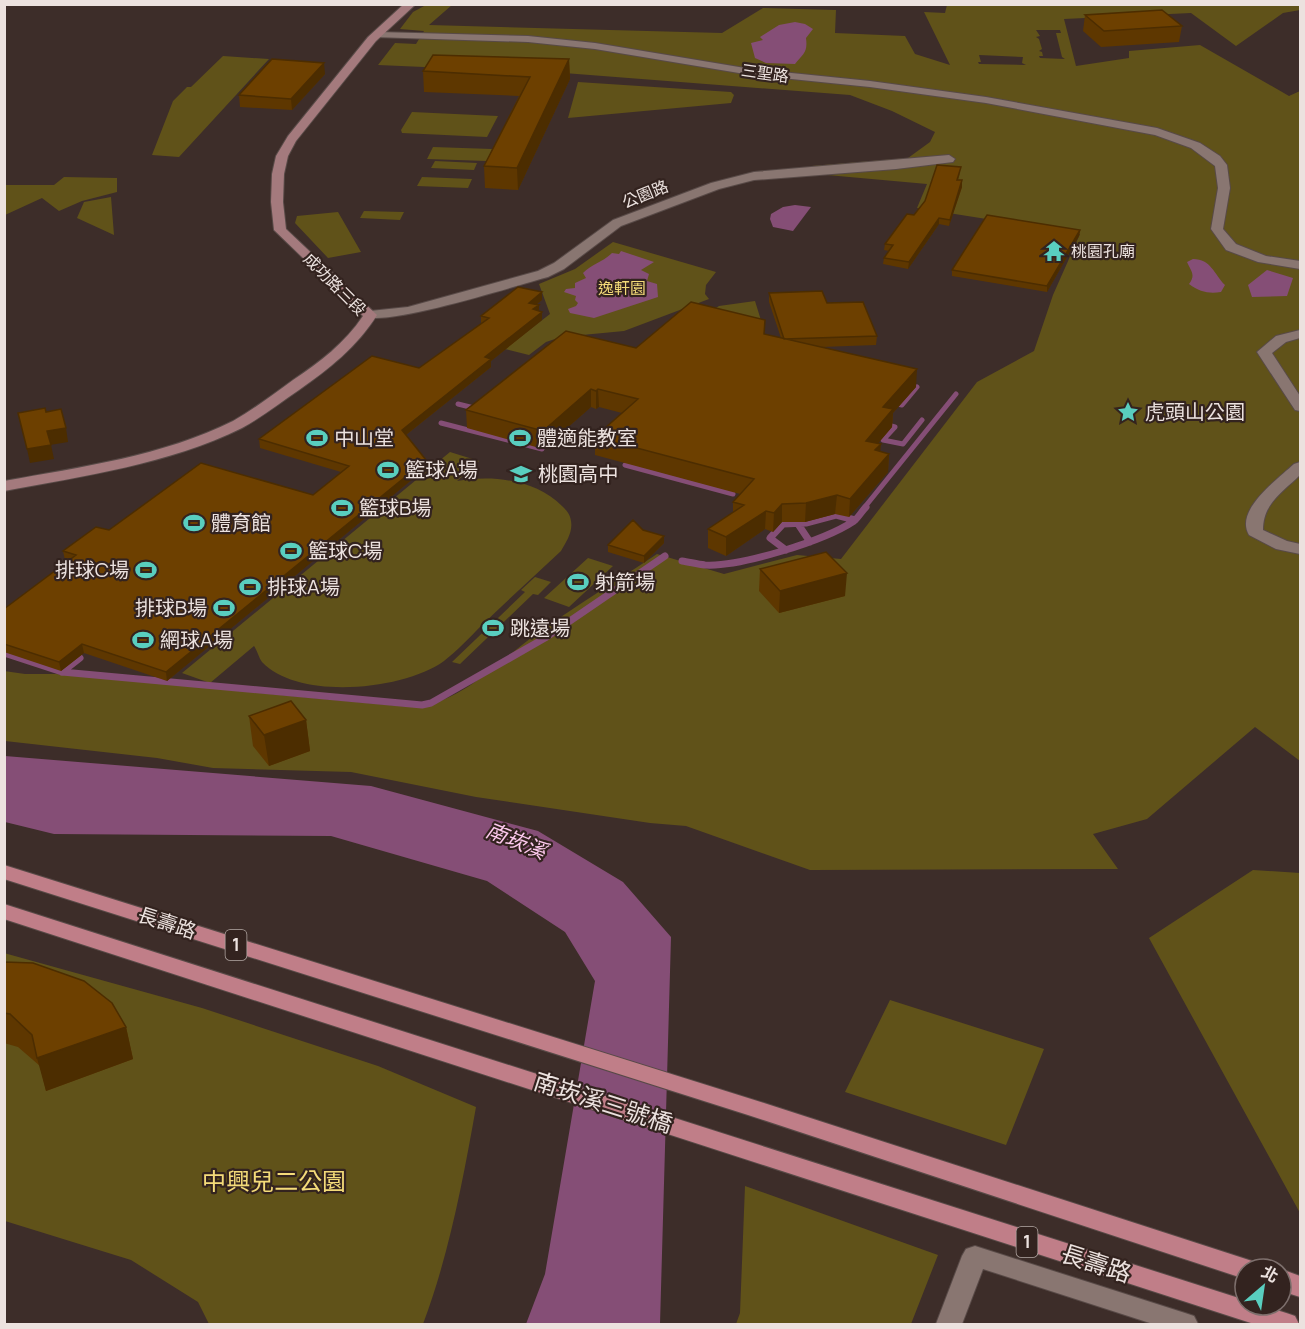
<svg xmlns="http://www.w3.org/2000/svg" width="1305" height="1329" font-family="Manrope,'Noto Sans TC',sans-serif">
  <style>
    .green { fill: #605219; fill-rule: evenodd }
    .water { fill: #854e76 }
    .lines { fill: none; stroke-linecap: round; stroke-linejoin: round }
    .stream-far1 { stroke: #854e76; stroke-width: 5 }
    .stream { stroke: #854e76; stroke-width: 7 }
    .street-casing { stroke: #584a47; stroke-width: 2 }
    .secondary-casing { stroke: #584a47; stroke-width: 2 }
    .primary-casing { stroke: #584a47; stroke-width: 2 }
    .street { fill: #897671; fill-rule: evenodd }
    .secondary { fill: #a47a7d; fill-rule: evenodd }
    .primary { fill: #c07e88; fill-rule: evenodd }
    .wall { fill: #5e3700 }
    .shaded-wall { fill: #4c2d00 }
    .building { fill: #6d4000; stroke: #4c2d00; stroke-width: 1.5 }
    .labels { text-anchor: middle; stroke-width: 4.5; stroke-linejoin: round; paint-order: stroke }
    .far-street-label { font-size: 16px; fill: #ece2df; stroke: #33231f }
    .far-poi-label { font-size: 16px; fill: #ece2df; stroke: #33231f; text-anchor: start }
    .far-park-label { font-size: 16px; fill: #f4db79; stroke: #33231f }
    .shield { fill: #33231f; stroke: #b4a9a5; stroke-width: 1.5 }
    .shield-label { font-size: 18px; font-weight: bold; fill: #ece2df }
    .poi-label { font-size: 20px; fill: #ece2df; stroke: #33231f; text-anchor: start }
    .street-label { font-size: 20px; fill: #ece2df; stroke: #33231f }
    .water-label { font-size: 21px; font-style: italic; fill: #fecaee; stroke: #33231f }
    .near-street-label { font-size: 24px; fill: #ece2df; stroke: #33231f }
    .near-park-label { font-size: 24px; fill: #f4db79; stroke: #33231f }
  </style>
  <rect width="100%" height="100%" fill="#3d2d29"/>
  <path class="green" d="M426,5H452L429,25L722,33L763,8L836,10L835,33L905,36L915,54L950,65L924,12L945,13L947,5H1300V10L1283,13L1236,46L1191,13L1064,19L1076,66L1129,58V51L1200,45L1289,96L1300,91V761L1255,727L1147,819L1093,834L1118,869L810,870L686,826L650,823L476,797L351,772L213,768L157,758L5,741L4,671L25,674H56L411,707C458,706 499,661 535,635C575,606 617,581 657,554L724,574L797,555L841,559L977,382L1034,351L1053,295L1080,234L917,208L927,184L816,174L812,166L908,158L930,142L935,132L892,111L850,95L564,73L378,65L395,43L416,44L424,31L400,29L413,12ZM1036,30H1060L1061,33H1056L1062,57L1065,59L1040,58L1039,56H1043L1042,52L1039,51L1042,49L1039,39L1036,37L1040,36ZM979,55L1023,57L1022,63L1026,65L979,64L978,62H981Z
    M223,56L269,59L179,157L152,155L173,101L187,87H191Z
    M578,82L731,92L734,95L731,103L568,118Z
    M412,112L498,116L487,137L402,133L401,130Z
    M433,147L492,149L487,161L427,159Z
    M435,161L477,163L474,170L431,168Z
    M64,177L117,178V192L82,201L59,211L42,198L5,215V185H54Z
    M422,177L472,179L468,188L417,186Z
    M111,197L114,235L77,218L84,202Z
    M364,211L404,212L400,220L360,218Z
    M338,212L361,252L328,258L295,223L297,216Z
    M613,242L716,272L706,285L705,294L709,299L624,331L561,337L546,342L529,355L505,349L550,314L539,284L575,269Z
    M755,301L764,330L713,310L719,306Z
    M450,452L479,461L457,481C492,475 535,479 562,506C567,511 570,514 571,521C573,532 566,542 561,551C534,576 507,601 481,626C469,638 457,651 444,661C404,690 299,701 262,662C259,658 257,650 254,646L210,683L182,673Z
    M588,558L613,566L569,607L544,598Z
    M535,577L551,582L538,595L533,594L460,664L452,662L525,592L521,590Z
    M1253,870L1300,873V1213L1149,938Z
    M4,953L202,1008L378,1066L476,1107C463,1180 449,1255 423,1324H209L198,1302L131,1260L5,1221Z
    M890,1000L1044,1049L1006,1145L845,1092Z
    M745,1186L938,1255L911,1324H736L740,1313Z"/>
  <path class="water" d="M795,22L805,24L813,29L806,38C808,53 803,54 795,64L766,63L755,58L751,43L763,40L760,37L779,25Z
    M795,205L811,207L793,231L773,227L770,219L771,214L783,207Z
    M621,251L654,262L641,270L649,274L647,281L657,284L658,297L594,318L570,313L568,309L576,306L578,303L575,300L576,296L564,292L566,289L575,288V283L586,278L583,273C592,264 603,262 612,253L619,254Z
    M1193,259C1211,259 1214,274 1225,285L1221,292C1209,294 1200,292 1189,284C1196,275 1191,271 1187,262Z
    M1267,270L1293,278L1287,296L1252,297L1248,285Z
    M5,756L371,786L538,831L623,882L671,937L660,1324H526L545,1274L595,981L565,932L487,881L331,836L54,834L5,822Z"/>
  <g class="lines">
    <path class="stream-far1" d="M893,403L902,405L917,387
      M458,404L478,409
      M441,423L542,449
      M884,424L895,427L883,440L903,444L922,420
      M548,446L564,432L556,430
      M625,465L733,494
      M864,508L956,394"/>
    <path class="stream" d="M798,524L810,542
      M786,550L770,538L783,524L806,523L836,515L855,520
      M682,561C689,562 697,564 705,565C740,567 824,541 854,521C858,518 862,511 866,507
      M4,653L62,672L422,705L431,703L545,638L665,556
      M62,672L80,658"/>
    <defs>
      <path id="street" d="M378,32L528,36L595,43L751,69L870,81L986,97L1157,128L1200,143L1220,156L1227,165L1230,188L1223,229L1236,244L1266,256L1300,261V269L1258,262L1226,250L1211,229L1218,188L1215,166L1191,148L1155,135L986,103L870,87L751,75L595,49L528,42L374,37L373,35Z
        M949,155L955,159L953,162L896,169L754,180L719,189L621,226L564,269L548,277C521,284 378,330 363,315L370,311L408,307L538,271L554,263L613,220L711,183L754,172Z
        M1300,330V338L1286,342L1272,353L1300,396V411L1295,410L1257,352L1276,336Z
        M1300,462V475C1283,492 1263,503 1263,530L1287,541L1300,544V554L1276,549L1249,535C1234,510 1278,479 1294,464Z
        M975,1246L1185,1313L1194,1316L1198,1324H1153L983,1269L962,1324H936L962,1256L966,1249Z"/>
      <path id="secondary" d="M404,4H416L376,41L296,141L288,156L284,174L283,202L286,229L377,315C357,347 329,369 299,390C280,403 262,417 242,428C169,464 84,476 4,491V481C81,467 163,456 233,421C254,409 274,394 293,380C320,362 345,343 363,316L274,230L271,202L272,174L276,156L288,136L368,37Z"/>
      <path id="primary" d="M4,865L764,1103L1246,1259L1255,1262L1259,1269H1245V1279L748,1115L4,879Z
        M4,904L1245,1300V1305C1263,1305 1278,1310 1295,1316L1299,1324H1254L4,919Z
        M1281,1269L1300,1276V1297L1281,1291Z"/>
    </defs>
    <use href="#street" class="street-casing"/>
    <use href="#secondary" class="secondary-casing"/>
    <use href="#primary" class="primary-casing"/>
    <use href="#street" class="street"/>
    <use href="#secondary" class="secondary"/>
    <use href="#primary" class="primary"/>
  </g>
  <path class="wall" d="M1085,15L1182,26L1179,42L1101,47L1083,31Z
    M569,59L570,79L518,190L485,188L484,166L519,96L424,92L423,71Z
    M325,74L292,110L240,107L239,95Z
    M960,173L958,180L962,187L949,226L939,224L908,269L883,264L884,258L889,251L884,250L885,244Z
    M1080,230L1079,236L1047,292L952,276V270Z
    M769,293L827,303L877,336L876,345L821,347L916,387L893,413L892,427L878,443L880,452L889,454L888,472L849,517L835,514L805,522H782L773,532L765,529L726,556L708,548V529L733,512V502L740,494L595,455V437L622,413L599,407L596,409L591,407L543,449L467,428L466,410L636,348L765,335L781,338L769,302Z
    M542,300L537,304L542,320L491,361V367L406,435L426,460V468L167,681L84,653L61,671L4,652V609L68,561L65,560L63,551L109,530L313,495L341,472L260,448L259,439L419,368L481,324V316Z
    M643,530L664,543L644,563L608,552V545Z
    M760,569L845,596L779,613L759,591Z
    M249,716L306,720L310,751L269,766L253,746Z
    M4,962L126,1027L133,1059L46,1091L40,1066L18,1047L4,1043Z"/>
  <path class="shaded-wall" d="M569,59L570,79L518,190L517,168Z
    M324,63L325,74L292,110L291,99Z
    M962,180V187L949,226L950,220Z
    M939,218V224L908,269L909,262Z
    M1080,230L1079,236L1047,292V286Z
    M542,292V300L529,310V303Z
    M539,305V313L533,309Z
    M542,312V320L491,361V367L402,438V430L485,357Z
    M917,369L916,387L893,413L892,427L865,459L866,441L883,407Z
    M591,389V407L543,449V431Z
    M598,389L599,407L596,409V391Z
    M66,428L68,442L50,445L47,431Z
    M881,444L879,463L875,450Z
    M51,445L54,459L30,463L27,449Z
    M889,454L888,472L849,517L850,499Z
    M426,460V468L167,681L166,672Z
    M837,495L835,514L805,522L806,503Z
    M782,504V522L773,532L774,513Z
    M766,511L765,529L726,556V537Z
    M664,536V543L644,563V556Z
    M847,573L845,596L779,613L780,591Z
    M82,644L84,653L61,671L59,662Z
    M306,720L310,751L269,766L264,735Z
    M126,1027L133,1059L46,1091L37,1058Z"/>
  <path class="building" d="M1162,10L1182,26L1104,31L1085,15Z
    M433,55L569,59L517,168L484,166L530,77L423,71Z
    M272,59L324,63L291,99L239,95Z
    M937,165L961,167L957,180H962L950,220L939,218L909,262L884,258L893,245L885,244L907,214L914,215L925,201Z
    M987,215L1080,230L1047,286L952,270Z
    M518,287L542,292L529,303L539,305L533,309L542,312L485,357L491,359L402,430L426,460L166,672L82,644L59,662L4,644V609L76,555L63,551L96,527L109,530L201,463L313,495L349,466L259,439L372,356L419,368L489,318L481,316Z
    M822,291L827,303L863,302L877,336L784,339L769,293Z
    M691,302L765,320L764,334L917,369L883,407L893,409L866,441L881,444L875,450L889,454L850,499L837,495L806,503L782,504L774,513L766,511L726,537L708,529L744,505L733,502L754,479L595,437L638,399L598,389L596,391L591,389L543,431L466,410L566,331L636,348Z
    M45,408L46,412L61,409L66,428L47,431L51,445L27,449L18,413Z
    M633,520L643,530L664,536L644,556L608,545Z
    M826,552L847,573L780,591L760,569Z
    M291,701L306,720L264,735L249,716Z
    M4,962L33,963L84,981L112,1003L126,1027L37,1058L32,1035L10,1014L4,1013Z"/>
  <defs>
    <symbol id="temple-bare" viewBox="-9 -9 18 18"><path d="M0-6L5-2H3V0L6.5 2.5H4V6H1.5V3h-3V6H-4V2.5H-6.5L-3 0V-2H-5Z" fill="#59cebf" stroke="#33231f" stroke-width="2.5" paint-order="stroke"/></symbol>
    <symbol id="sight-bare" viewBox="-9 -9 18 18"><path d="M0-6L1.8-2.2L6-1.7L2.9 1.2L3.7 5.4L0 3.3L-3.7 5.4L-2.9 1.2L-6-1.7L-1.8-2.2Z" fill="#59cebf" stroke="#33231f" stroke-width="2.5" paint-order="stroke"/></symbol>
    <symbol id="stadium-bare" viewBox="-9 -9 18 18"><path d="M0-5a6.5 5 0 1 0 0 10a6.5 5 0 1 0 0-10ZM-3.5-1.8h7v3.6h-7Z" fill="#59cebf" stroke="#33231f" stroke-width="2.5" paint-order="stroke"/></symbol>
    <symbol id="school-bare" viewBox="-9 -9 18 18"><path d="M0-5L7-2L0 1L-7-2ZM-4 1L0 2.5L4 1V4Q0 6-4 4Z" fill="#59cebf" stroke="#33231f" stroke-width="2.5" paint-order="stroke"/></symbol>
  </defs>
  <g fill-rule="evenodd">
    <use href="#temple-bare" x="1039" y="236" width="30" height="30"/>
    <use href="#sight-bare" x="1113" y="397" width="30" height="30"/>
    <use href="#stadium-bare" x="302" y="423" width="30" height="30"/>
    <use href="#stadium-bare" x="505" y="423" width="30" height="30"/>
    <use href="#stadium-bare" x="373" y="455" width="30" height="30"/>
    <use href="#school-bare" x="506" y="459" width="30" height="30"/>
    <use href="#stadium-bare" x="327" y="493" width="30" height="30"/>
    <use href="#stadium-bare" x="179" y="508" width="30" height="30"/>
    <use href="#stadium-bare" x="276" y="536" width="30" height="30"/>
    <use href="#stadium-bare" x="131" y="555" width="30" height="30"/>
    <use href="#stadium-bare" x="563" y="567" width="30" height="30"/>
    <use href="#stadium-bare" x="235" y="572" width="30" height="30"/>
    <use href="#stadium-bare" x="209" y="593" width="30" height="30"/>
    <use href="#stadium-bare" x="478" y="613" width="30" height="30"/>
    <use href="#stadium-bare" x="128" y="625" width="30" height="30"/>
  </g>
  <g class="labels">
    <g class="far-street-label">
      <text transform="translate(765 73) rotate(8)" y="6">三聖路</text>
      <text transform="translate(645 194) rotate(-22)" y="6">公園路</text>
      <text transform="translate(335 284) rotate(45)" y="6">成功路三段</text>
    </g>
    <g class="far-poi-label">
      <text x="1071" y="257">桃園孔廟</text>
    </g>
    <g class="far-park-label">
      <text x="622" y="294">逸軒園</text>
    </g>
    <g class="shield">
      <rect x="225.5" y="930" width="21" height="30" rx="4.5"/>
      <rect x="1016.5" y="1227" width="21" height="30" rx="4.5"/>
    </g>
    <g class="shield-label">
      <text x="236" y="951">1</text>
      <text x="1027" y="1248">1</text>
    </g>
    <g class="poi-label">
      <text x="1145" y="419">虎頭山公園</text>
      <text x="334" y="445">中山堂</text>
      <text x="537" y="445">體適能教室</text>
      <text x="405" y="477">籃球A場</text>
      <text x="538" y="481">桃園高中</text>
      <text x="359" y="515">籃球B場</text>
      <text x="211" y="530">體育館</text>
      <text x="308" y="558">籃球C場</text>
      <text x="129" y="577" text-anchor="end">排球C場</text>
      <text x="595" y="589">射箭場</text>
      <text x="267" y="594">排球A場</text>
      <text x="207" y="615" text-anchor="end">排球B場</text>
      <text x="510" y="635">跳遠場</text>
      <text x="160" y="647">網球A場</text>
    </g>
    <g class="street-label">
      <text transform="translate(167 923) rotate(18)" y="7">長壽路</text>
    </g>
    <g class="water-label">
      <text transform="translate(516 841) rotate(22)" y="7">南崁溪</text>
    </g>
    <g class="near-street-label">
      <text transform="translate(603 1103) rotate(18)" y="8">南崁溪三號橋</text>
      <text transform="translate(1096 1264) rotate(18)" y="8">長壽路</text>
    </g>
    <g class="near-park-label">
      <text x="274" y="1190">中興兒二公園</text>
    </g>
  </g>
  <rect width="1305" height="1329" fill="none" stroke="#ece2df" stroke-width="12"/>
  <g transform="translate(1263 1287) rotate(29)"><circle r="28" fill="#33231f" stroke="#7d6f6c" stroke-width="1.5"/>
  <path d="M0-4.5L10 22L0 15L-10 22Z" fill="#59cebf"/>
  <text y="-9" font-size="16" font-weight="bold" text-anchor="middle" fill="#ece2df">北</text>
  </g>
</svg>
